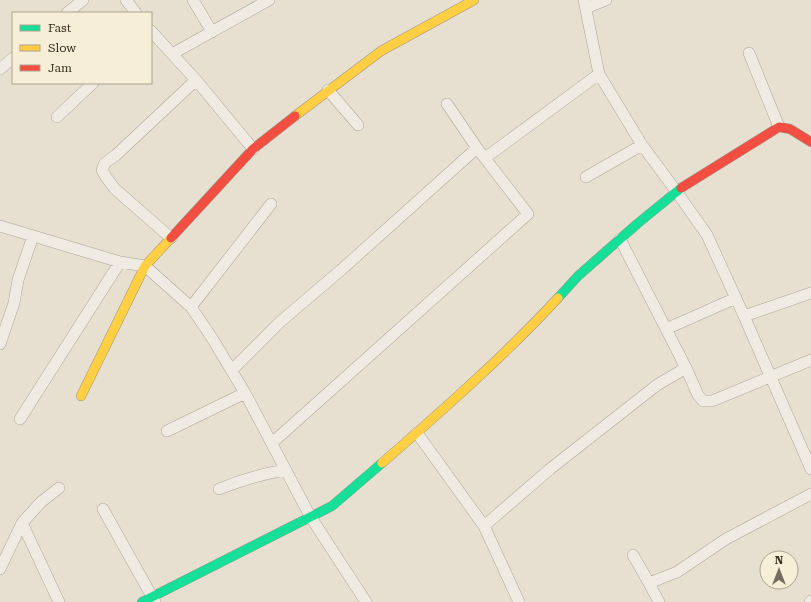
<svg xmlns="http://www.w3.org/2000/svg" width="811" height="602" font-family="'Roboto Serif',serif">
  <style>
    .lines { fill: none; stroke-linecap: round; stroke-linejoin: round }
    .street-casing { stroke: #ada599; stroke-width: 12 }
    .fast-casing { stroke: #9c958a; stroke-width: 10 }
    .slow-casing { stroke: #9c958a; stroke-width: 10 }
    .jam-casing { stroke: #9c958a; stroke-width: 10 }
    .street { stroke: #efebe3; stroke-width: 11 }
    .fast { stroke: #16e098; stroke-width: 9 }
    .slow { stroke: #ffcf43; stroke-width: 9 }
    .jam { stroke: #f24e42; stroke-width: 9 }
  </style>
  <rect width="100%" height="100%" fill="#e7e0d1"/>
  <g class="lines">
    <defs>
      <path id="street" d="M126,0L136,13
        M193,0L212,32
        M584,0L599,74L642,145L676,191L707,235L744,316L811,469
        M586,8L606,0
        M67,13L83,0
        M151,31L196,80L253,149
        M749,53L779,127
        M172,54L269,0
        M0,69L13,58
        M328,90L358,125
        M57,117L93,83
        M485,158L599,74
        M586,177L642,145
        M0,226L120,262L145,266L191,307L212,338L245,393L310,516L366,602
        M171,238L115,189L106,177L102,170L105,163L116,155L196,80
        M620,239L686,368L698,395L703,401H712L811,360
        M191,307L271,204
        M744,316L811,293
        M666,329L736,298
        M0,344L14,303L18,280L33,236
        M232,370L280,322L341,270L477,148
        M20,419L120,262
        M167,431L245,393
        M417,433L484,526L519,602
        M272,443L528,214L477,148L447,104
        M219,489C241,480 262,474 285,470
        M103,509L155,602
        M22,523L59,602
        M484,526L550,469L657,385L686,368
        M633,555L649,583L677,572L726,539L811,494
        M0,569L22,523L41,502L59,488
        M649,583L659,602
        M810,602L811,601"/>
      <path id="fast" d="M558,298L578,276L637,224L681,188
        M142,602L332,506L382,463"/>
      <path id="slow" d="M295,116L381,51L474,0
        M81,396L145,266L171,238
        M382,463C443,410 504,356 558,298"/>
      <path id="jam" d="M681,188L779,127L790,129L811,142
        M171,238L253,149L295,116"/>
    </defs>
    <use href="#street" class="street-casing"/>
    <use href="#fast" class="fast-casing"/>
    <use href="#slow" class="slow-casing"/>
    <use href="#jam" class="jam-casing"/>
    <use href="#street" class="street"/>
    <use href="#fast" class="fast"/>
    <use href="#slow" class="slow"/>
    <use href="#jam" class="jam"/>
  </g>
  <rect x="12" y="12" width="140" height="72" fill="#f7eed8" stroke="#ada18e"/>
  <rect x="20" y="25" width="20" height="6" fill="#16e098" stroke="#ada18e"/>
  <text x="48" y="32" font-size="12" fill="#3d2e20">Fast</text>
  <rect x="20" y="45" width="20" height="6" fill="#ffcf43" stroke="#ada18e"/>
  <text x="48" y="52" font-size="12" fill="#3d2e20">Slow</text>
  <rect x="20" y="65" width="20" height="6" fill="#f24e42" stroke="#ada18e"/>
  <text x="48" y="72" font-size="12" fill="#3d2e20">Jam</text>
  <g transform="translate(779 570)"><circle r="19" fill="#f7eed8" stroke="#ada18e"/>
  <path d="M0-3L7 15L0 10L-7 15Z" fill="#786c5e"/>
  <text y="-6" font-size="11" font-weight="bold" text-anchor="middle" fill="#3d2e20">N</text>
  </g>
</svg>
